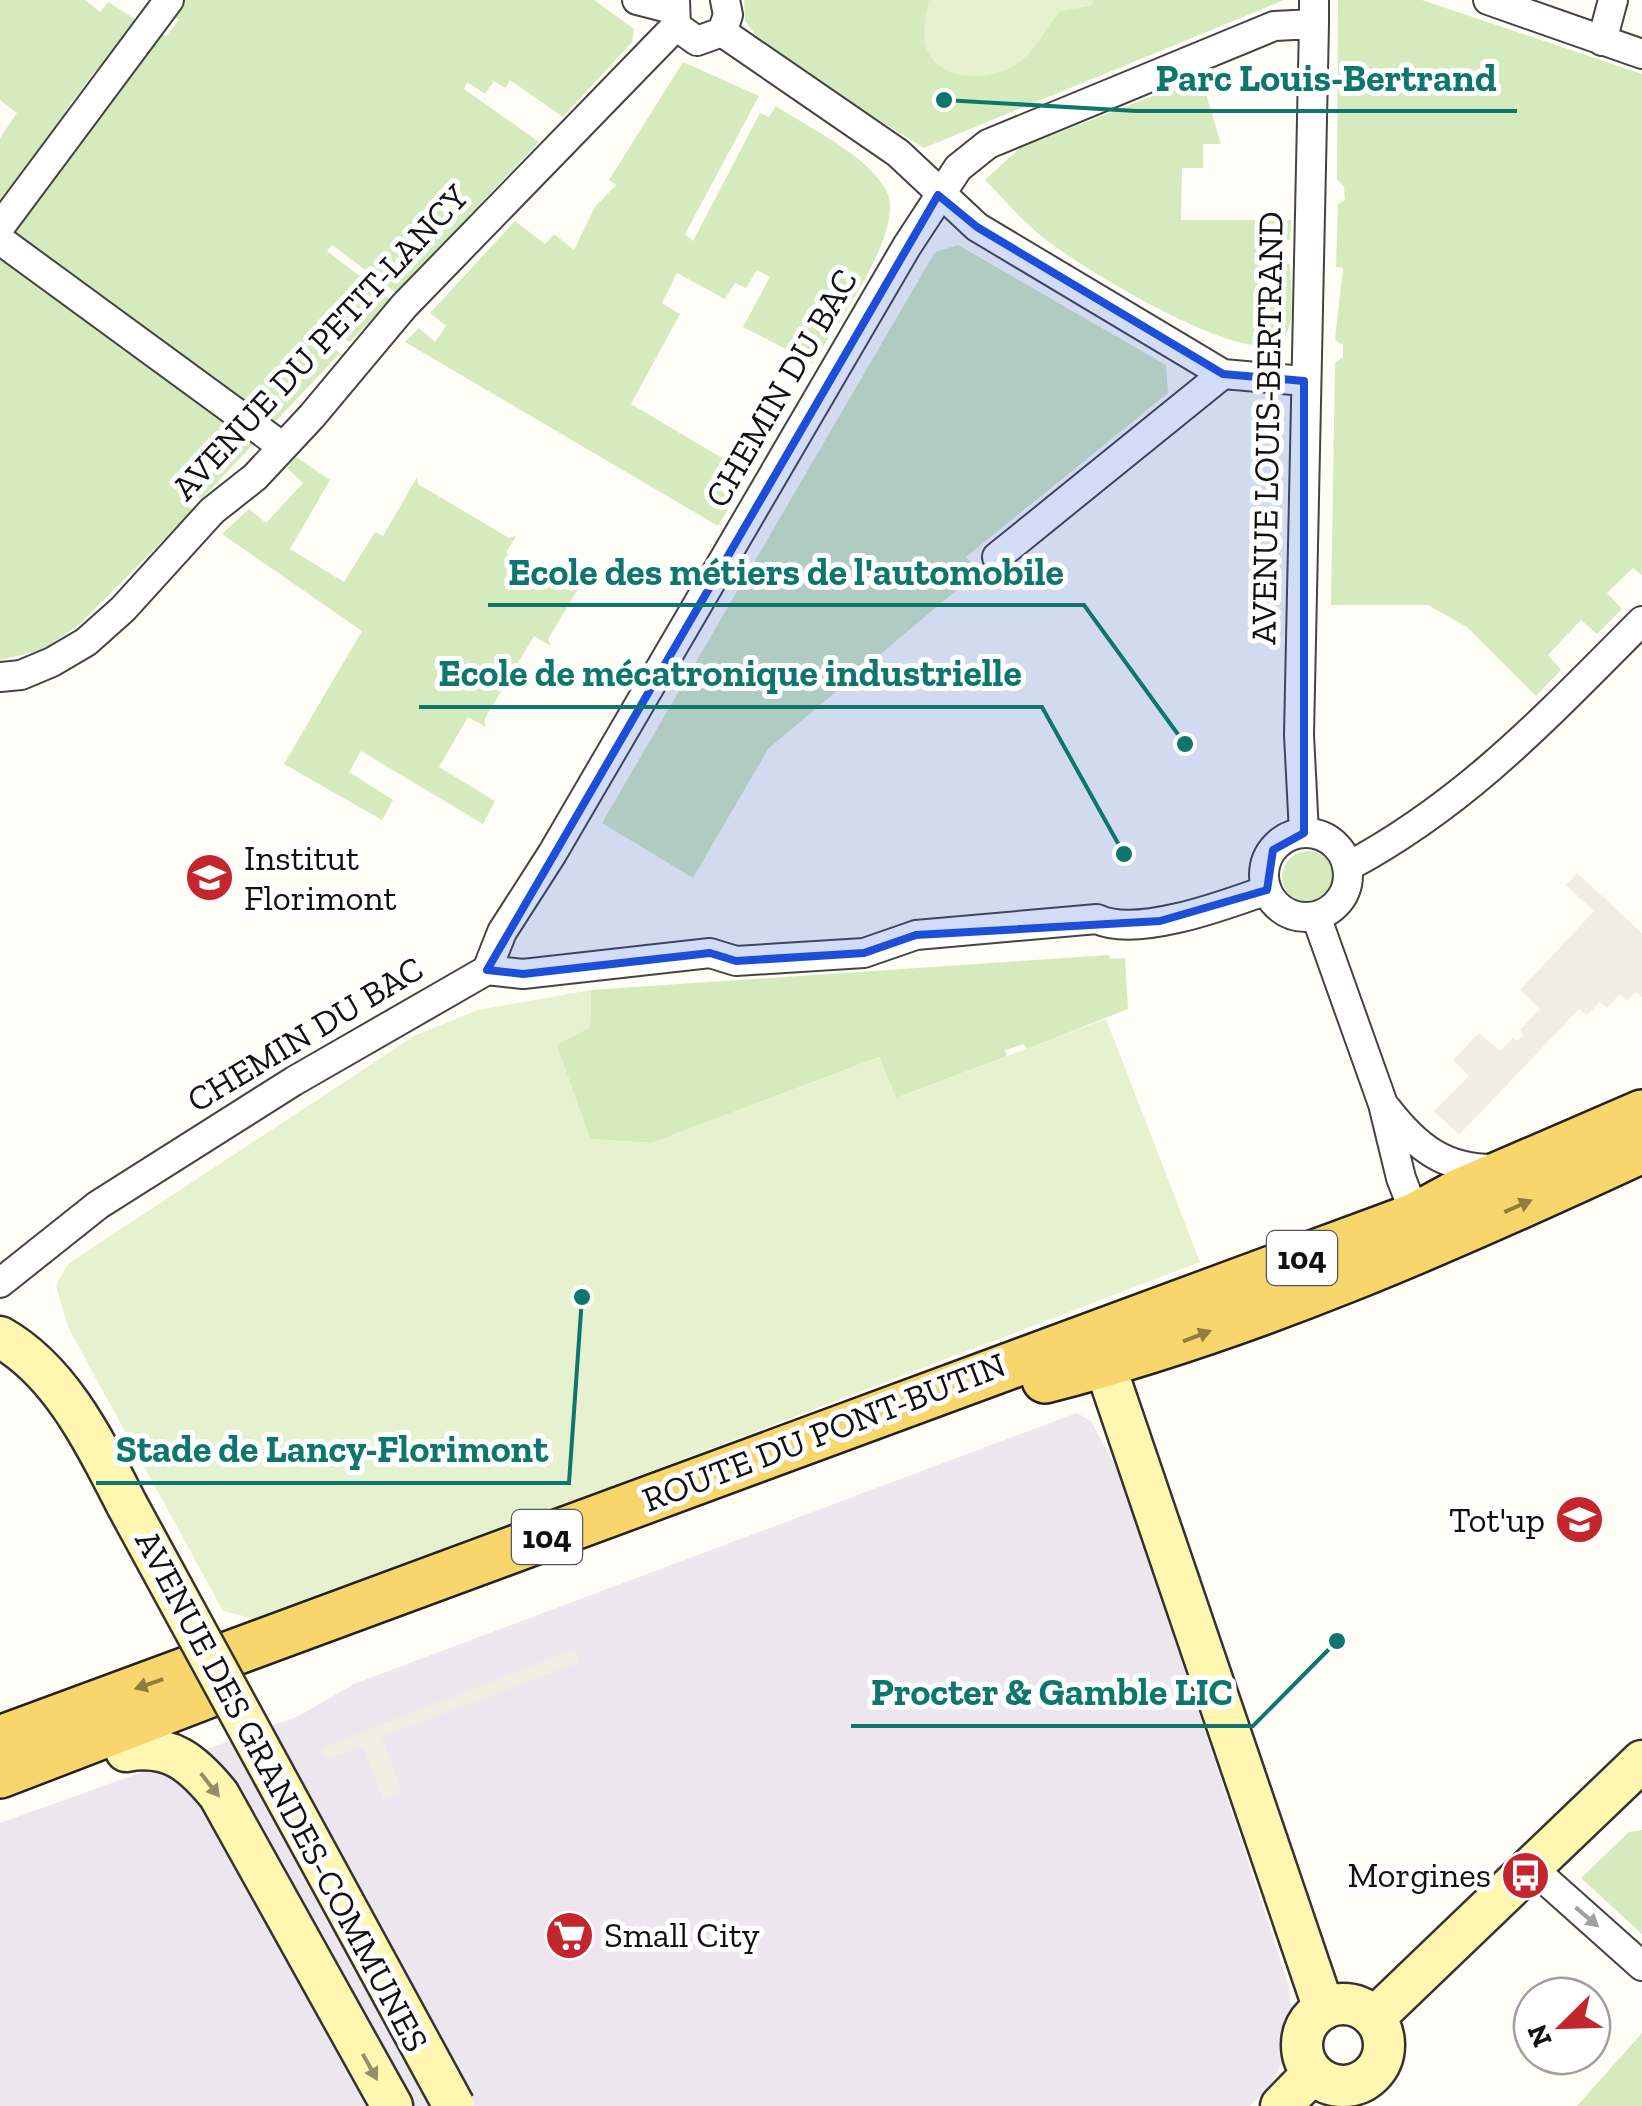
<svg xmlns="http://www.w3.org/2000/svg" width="1642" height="2106" font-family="'Zilla Slab',serif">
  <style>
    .industrial { fill: #eee6ef }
    .green { fill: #d5ebbd }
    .pitch { fill: #e6f2cf }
    .plaza { fill: #f1ede2 }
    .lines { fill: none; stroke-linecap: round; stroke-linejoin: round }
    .street-casing { stroke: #444; stroke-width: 32 }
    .secondary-casing { stroke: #333; stroke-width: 45 }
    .primary-casing { stroke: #222; stroke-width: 50 }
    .street { stroke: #fff; stroke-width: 28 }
    .secondary { stroke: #fff6b0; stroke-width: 40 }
    .primary { stroke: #f9d66b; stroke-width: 45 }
    .secondary-bridge-casing { stroke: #333; stroke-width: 45; stroke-linecap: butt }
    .secondary-bridge { stroke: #fff6b0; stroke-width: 40 }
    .oneway { fill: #917d42 }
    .oneway2 { fill: #948f68 }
    .oneway3 { fill: #a0a0a0 }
    .marked { fill: #1d4ed8; fill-opacity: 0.2; stroke: #1d4ed8; stroke-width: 8; stroke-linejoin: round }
    .labels { text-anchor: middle; stroke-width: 10; stroke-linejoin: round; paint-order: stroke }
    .shield { fill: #fff; stroke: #585858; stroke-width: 2.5 }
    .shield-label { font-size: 32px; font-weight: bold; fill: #111 }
    .street-label { font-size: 35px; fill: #111; stroke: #fff }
    .poi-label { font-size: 35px; fill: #111; stroke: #fff; text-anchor: start }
    .leader { fill: none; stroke: #0f766e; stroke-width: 4 }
    .callout-dot { fill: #0f766e; stroke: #fff; stroke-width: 4 }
    .callout-label { font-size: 38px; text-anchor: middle; font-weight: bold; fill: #0f766e; stroke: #fff; stroke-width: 10; stroke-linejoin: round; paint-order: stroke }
  </style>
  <rect width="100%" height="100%" fill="#fffdf5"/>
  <path class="industrial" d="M1077,1413L1091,1421L1123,1481L1289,1986L1291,2009L1285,2057L1270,2086L1250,2106H0V1823L299,1716L354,1684Z"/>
  <path class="green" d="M0,0H85L100,12L108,2L141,23L102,74L96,70L65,111L74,118L0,218V138L17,113L0,100Z
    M182,0H594L634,29L632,42L563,117L510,80L505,88L494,81L485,94L467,82L464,89L539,142L396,293L332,245L327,251L391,300L350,342L343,338L334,349L340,353L276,421L270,422L13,237L11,231L159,31L166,36L179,20L172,14Z
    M744,0H1284L924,148L769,52L745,21Z
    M1338,0H1422L1642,74V575L1633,568L1607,593L1622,609L1597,634L1581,620L1548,655L1561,670L1536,696L1467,627L1428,605H1331L1335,363L1343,357V345L1335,340L1343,268L1336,267L1338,204L1345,200L1344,187L1337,179Z
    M683,62L759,96L685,234L693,241L760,113L769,117L776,106C810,129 865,153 886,190C908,229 834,327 813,363L743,327L770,277L757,270L746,288L735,283L725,299L677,273L662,303L680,314L631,404L749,474L718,526L405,342L419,328L435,342L446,326L430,313L515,221L545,244L554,234L574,250L595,207L616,185L609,180Z
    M1201,77L1221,144H1203V168H1182L1181,220H1291L1290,240H1259V263L1290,264C1290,284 1297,323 1283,339C1252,374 1076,264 1045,239C1023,222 1004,199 985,180L1020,148Z
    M958,245L1166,365L1168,393L966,557L978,572L768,749L693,878L602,823L935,252Z
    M0,256L256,441L202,499L196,496L189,506L193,510L80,624L42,650L0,660Z
    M296,457L330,480L290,549L344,582L375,532L383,536L417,477L418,484L509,538L516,536L506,553L571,591L578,589L548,639L551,646L534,636L484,720L486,727L468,717L439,767L495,801L483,824L361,751L349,772L393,800L382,820L284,764L362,631L222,534L249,509L266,523L303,483L287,468Z
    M1282 877a26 26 0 1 1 52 0a26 26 0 1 1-52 0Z
    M1109,955L1110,959L1125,958L1128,1009L1027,1049L1024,1044L1005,1050L1007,1056L896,1098L879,1057L652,1143L590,1139L556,1045L590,1027L591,990Z
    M1642,1830V1934L1581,1878L1629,1832Z
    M1642,2033V2106H1577Z"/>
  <path class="pitch" d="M929,0H1094L1091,6L1060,11C1048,26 1036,49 1021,61C995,81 940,86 926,47C922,35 926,12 929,0Z
    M591,990L590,1027L557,1045L590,1139L651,1143L879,1057L896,1098L1106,1019L1200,1262L253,1623L251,1618L223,1611L68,1327L56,1286L68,1264L414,1036L478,1010Z"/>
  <path class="plaza" d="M1577,873L1642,933V997L1636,992L1627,1001L1620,994L1607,1008L1600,1002L1587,1015L1579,1009L1459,1135L1434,1111L1469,1076L1453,1060L1479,1033L1500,1051L1513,1038L1517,1041L1524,1035L1520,1030L1540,1009L1520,990L1594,911L1566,885Z
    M574,1649L580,1662L382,1737L402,1792L383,1799L363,1746L326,1759L322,1748Z"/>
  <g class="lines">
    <defs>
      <path id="street" d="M637,0L672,9
        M675,0L676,26L697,41L722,32L728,15L725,0
        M1488,0L1642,54
        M722,32L898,153L977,227L1223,374L1304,381
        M1602,41L1613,0
        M0,227L169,0
        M0,240L283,447
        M997,557L1223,374
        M0,677L21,675L52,662L86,642L123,609L212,511L255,477L312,416L404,306L676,26
        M1304,833L1299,735L1314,24
        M1264 875a42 42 0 1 1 84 0a42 42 0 1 1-84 0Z
        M1347,867C1467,803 1548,715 1642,621
        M1316,916L1383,1104L1401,1178L1420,1227
        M487,970L523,974L710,953L736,961L864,953L916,935L1097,919C1137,938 1225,905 1267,890
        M1387,1109C1417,1148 1446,1170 1496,1169
        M0,1283L98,1205L294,1081L487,970L502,932L552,854L907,246L958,168L988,144L1274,26L1314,24V0
        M1532,1868L1642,1966"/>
      <path id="secondary" d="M1095,1336L1324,2009
        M0,1337C62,1372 96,1445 127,1505
        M126,1751C170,1743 193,1763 219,1795L392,2106
        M1302 2045a41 41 0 1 1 82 0a41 41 0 1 1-82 0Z
        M1374,2018L1642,1761
        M1281,2106L1313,2073"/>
      <path id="primary" d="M1045,1380C1252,1327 1448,1240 1642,1150
        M0,1739L1415,1216L1459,1192L1642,1113
        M0,1775L213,1693"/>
    </defs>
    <use href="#street" class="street-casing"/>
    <use href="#secondary" class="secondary-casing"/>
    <use href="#primary" class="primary-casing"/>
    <use href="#street" class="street"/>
    <use href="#secondary" class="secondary"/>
    <use href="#primary" class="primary"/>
    <defs>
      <path id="secondary-bridge" d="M127,1505L454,2106"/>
    </defs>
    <use href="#secondary-bridge" class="secondary-bridge-casing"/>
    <use href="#secondary-bridge" class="secondary-bridge"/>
  </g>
  <defs><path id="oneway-solid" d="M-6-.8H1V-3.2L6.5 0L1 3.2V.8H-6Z" transform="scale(2.5)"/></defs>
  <g class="oneway">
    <use href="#oneway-solid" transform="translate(1518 1206) rotate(-24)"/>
    <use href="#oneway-solid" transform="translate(1197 1336) rotate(-21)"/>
    <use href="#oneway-solid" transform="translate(149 1684) rotate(161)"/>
  </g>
  <g class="oneway2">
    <use href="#oneway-solid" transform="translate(210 1785) rotate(52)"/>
    <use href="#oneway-solid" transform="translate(370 2067) rotate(61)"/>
  </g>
  <use class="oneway3" href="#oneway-solid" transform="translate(1587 1917) rotate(40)"/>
  <path class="marked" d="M938,195L977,227L1223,374L1304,381V833L1273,850L1267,890L1160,921L916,935L864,953L736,961L710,953L523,974L487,970Z"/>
  <defs>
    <symbol id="school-disc" viewBox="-11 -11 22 22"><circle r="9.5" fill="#c4262e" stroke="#fff"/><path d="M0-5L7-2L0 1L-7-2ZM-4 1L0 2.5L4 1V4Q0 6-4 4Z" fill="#fff"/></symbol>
    <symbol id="bus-disc" viewBox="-11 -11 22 22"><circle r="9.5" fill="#c4262e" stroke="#fff"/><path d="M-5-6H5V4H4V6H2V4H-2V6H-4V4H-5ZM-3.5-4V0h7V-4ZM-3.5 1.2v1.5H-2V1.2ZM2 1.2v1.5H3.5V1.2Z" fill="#fff"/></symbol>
    <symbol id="supermarket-disc" viewBox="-11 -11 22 22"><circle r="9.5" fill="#c4262e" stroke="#fff"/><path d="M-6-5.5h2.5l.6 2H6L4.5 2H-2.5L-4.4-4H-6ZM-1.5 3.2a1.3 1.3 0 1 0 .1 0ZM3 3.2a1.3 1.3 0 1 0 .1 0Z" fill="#fff"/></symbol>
  </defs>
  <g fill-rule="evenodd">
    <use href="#school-disc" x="182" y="850" width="55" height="55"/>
    <use href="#school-disc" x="1552" y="1492" width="55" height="55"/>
    <use href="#bus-disc" x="1498" y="1848" width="55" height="55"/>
    <use href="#supermarket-disc" x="542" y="1908" width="55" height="55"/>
  </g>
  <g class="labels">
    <g class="shield">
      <rect x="1267" y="1231" width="70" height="54" rx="8"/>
      <rect x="512" y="1510" width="70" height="54" rx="8"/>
    </g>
    <g class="shield-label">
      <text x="1302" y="1269">104</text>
      <text x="547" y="1548">104</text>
    </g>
    <g class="street-label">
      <text transform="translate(320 342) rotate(-47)" y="12">AVENUE DU PETIT-LANCY</text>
      <text transform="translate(781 388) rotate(-60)" y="12">CHEMIN DU BAC</text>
      <text transform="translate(1267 428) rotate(-89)" y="12">AVENUE LOUIS-BERTRAND</text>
      <text transform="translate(305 1034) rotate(-31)" y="12">CHEMIN DU BAC</text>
      <text transform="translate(824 1432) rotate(-21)" y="12">ROUTE DU PONT-BUTIN</text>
      <text transform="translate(282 1791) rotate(62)" y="12">AVENUE DES GRANDES-COMMUNES</text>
    </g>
    <g class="poi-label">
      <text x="244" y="870">Institut<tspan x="244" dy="40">Florimont</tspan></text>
      <text x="1545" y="1532" text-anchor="end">Tot'up</text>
      <text x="1491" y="1887" text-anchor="end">Morgines</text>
      <text x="604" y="1947">Small City</text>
    </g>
  </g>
  <path class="leader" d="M944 100L1136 111H1517M1185 744L1084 605H488M1124 854L1042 707H419M582 1297L569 1483H96M1337 1641L1253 1726H851"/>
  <g class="callout-dot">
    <circle cx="944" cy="100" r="10"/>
    <circle cx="1185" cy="744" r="10"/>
    <circle cx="1124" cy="854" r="10"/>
    <circle cx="582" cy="1297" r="10"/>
    <circle cx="1337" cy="1641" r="10"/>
  </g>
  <g class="callout-label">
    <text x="1326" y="91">Parc Louis-Bertrand</text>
    <text x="786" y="585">Ecole des métiers de l'automobile</text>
    <text x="730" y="686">Ecole de mécatronique industrielle</text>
    <text x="332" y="1462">Stade de Lancy-Florimont</text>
    <text x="1052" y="1705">Procter &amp; Gamble LIC</text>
  </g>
  <g transform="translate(1562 2026) rotate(247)"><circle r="48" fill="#ffffff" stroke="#a0a0a0" stroke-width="2.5"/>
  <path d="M0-8L18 38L0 25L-18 38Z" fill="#c4262e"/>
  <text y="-15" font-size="28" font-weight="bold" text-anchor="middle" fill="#111111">N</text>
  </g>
</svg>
